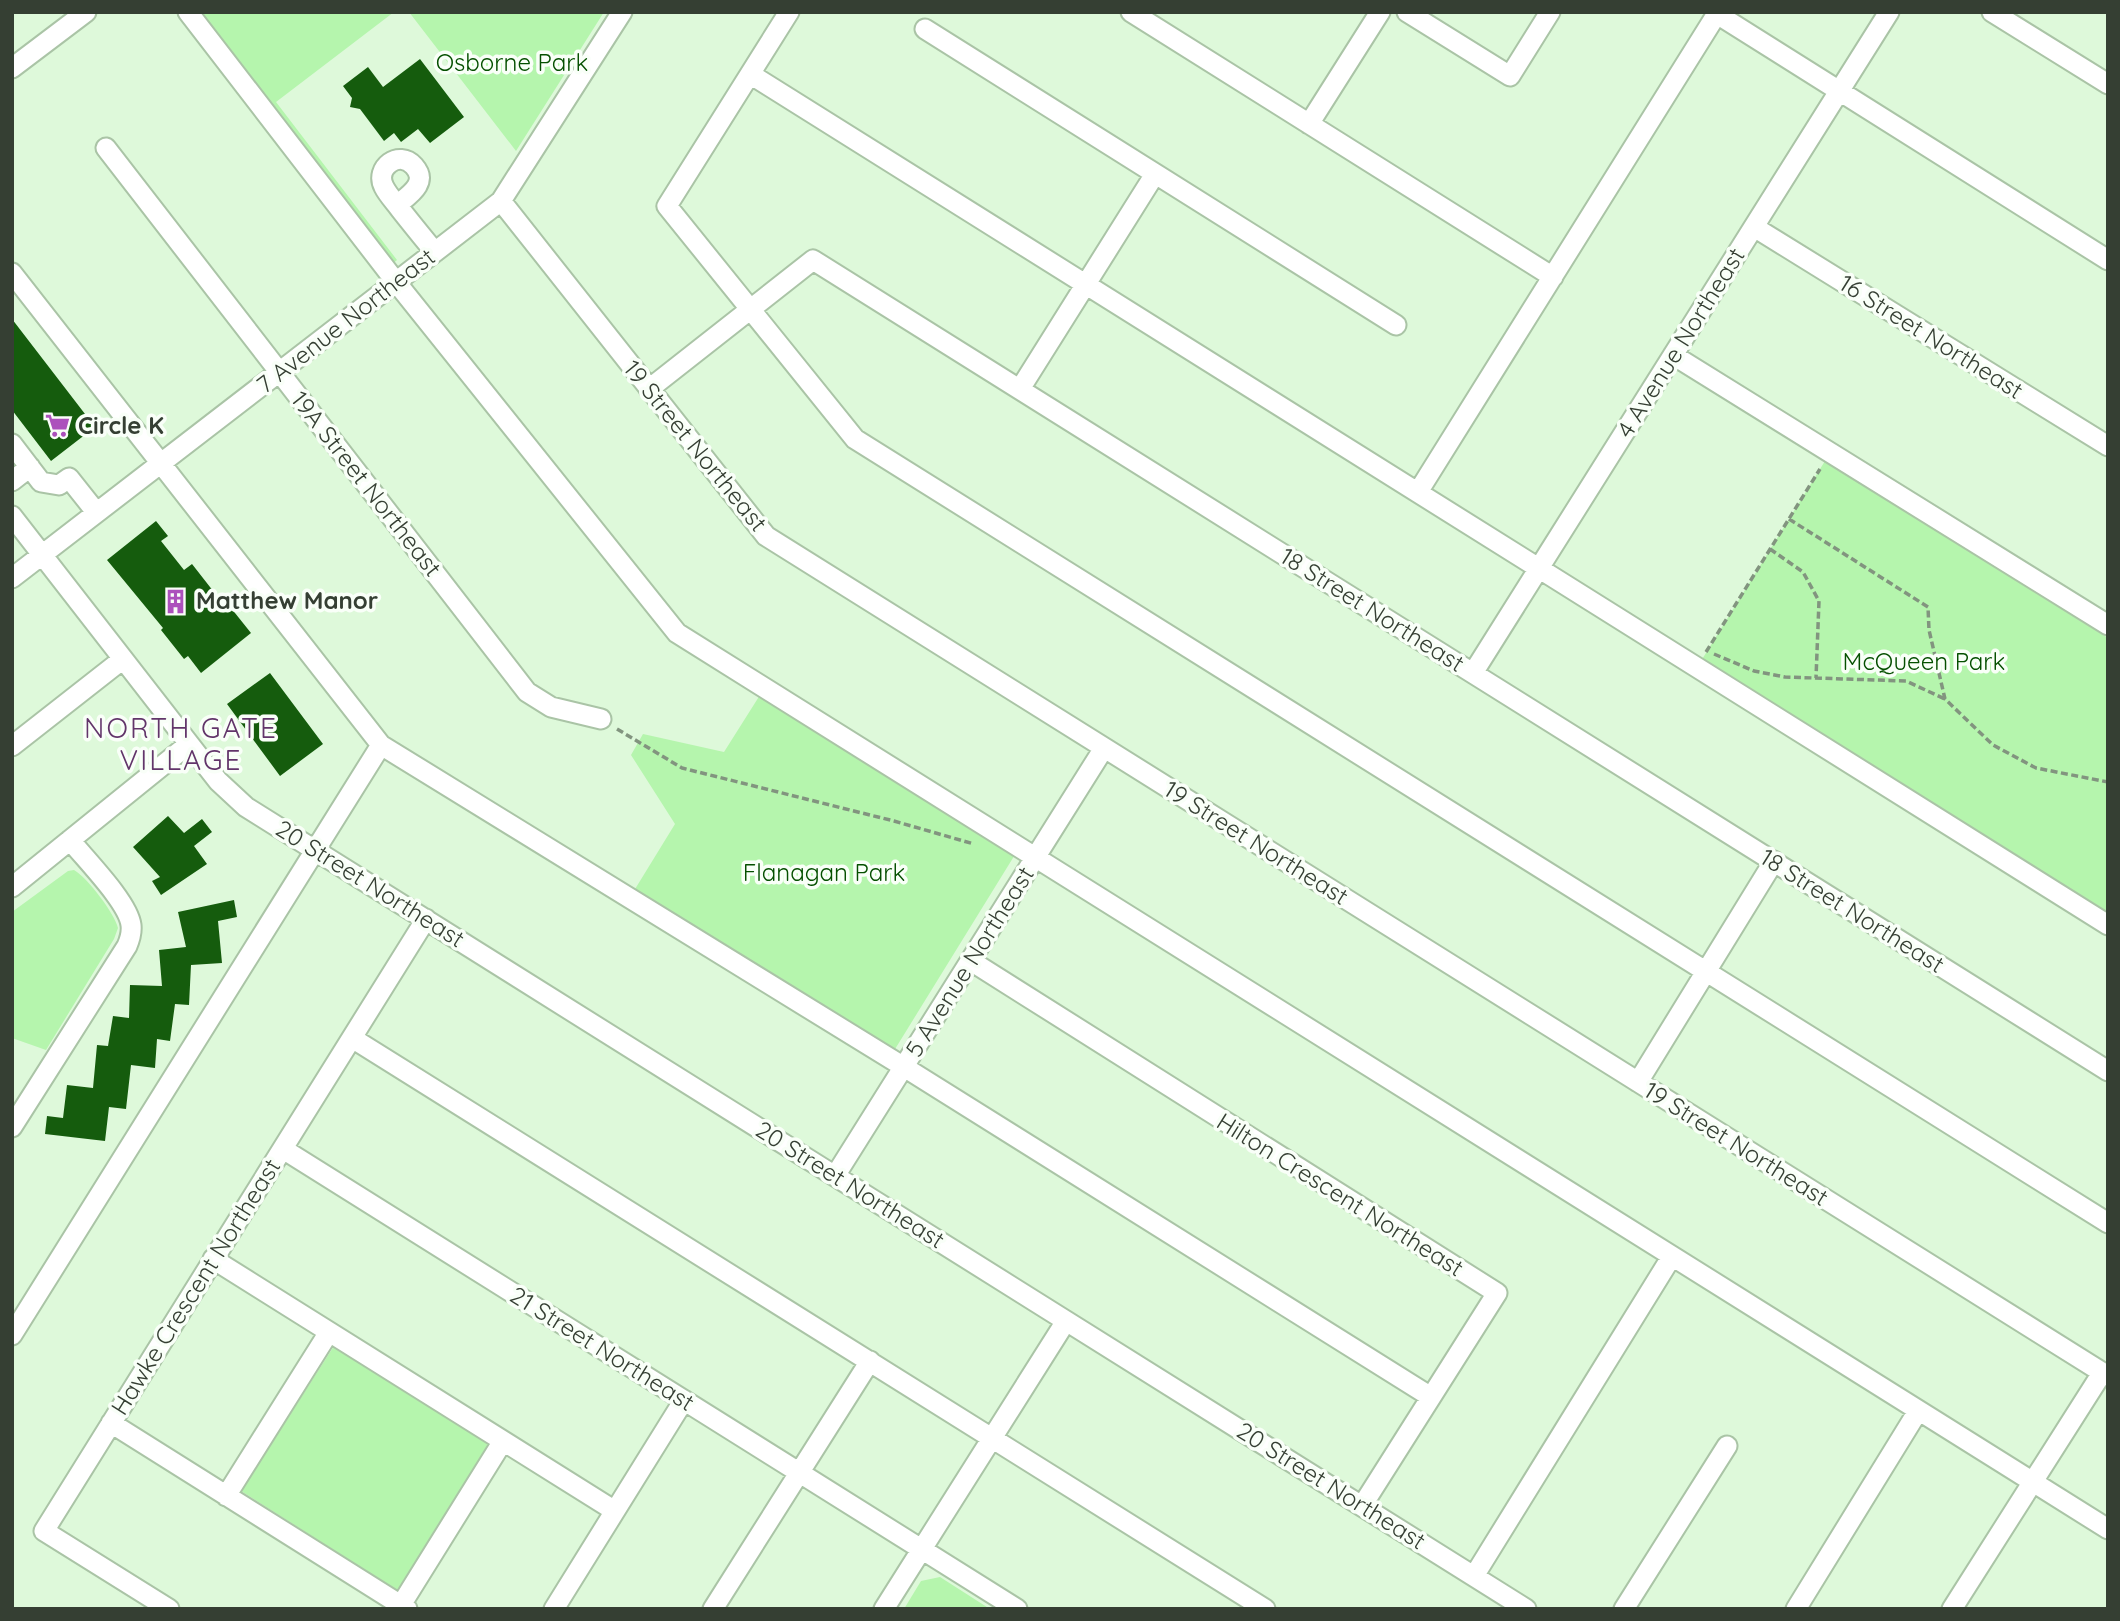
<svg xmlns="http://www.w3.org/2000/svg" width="2120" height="1621" font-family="Quicksand,sans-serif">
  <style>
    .green { fill: #b5f5ad }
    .building { fill: #155c0d }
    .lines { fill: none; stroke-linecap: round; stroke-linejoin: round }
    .minor-casing { stroke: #aac4a6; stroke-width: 23 }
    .path { stroke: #82947f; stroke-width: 3.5; stroke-dasharray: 7 3.5; stroke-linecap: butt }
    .minor { stroke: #fff; stroke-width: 19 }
    .labels { text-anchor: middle; stroke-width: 7; stroke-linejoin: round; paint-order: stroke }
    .park-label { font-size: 24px; fill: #055000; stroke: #f9fff8 }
    .street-label { font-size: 24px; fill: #353f33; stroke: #f9fff8 }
    .poi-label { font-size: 24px; font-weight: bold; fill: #353f33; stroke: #f9fff8; text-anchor: start }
    .quarter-label { font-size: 28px; letter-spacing: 2px; fill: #62356a; stroke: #f9fff8 }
  </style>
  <rect width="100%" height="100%" fill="#def9da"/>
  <path class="green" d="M196,12H394L276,102L397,260L390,266Z
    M409,12H604L516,151Z
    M1825,461L2108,638V915L1701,661Z
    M760,695L1016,853L892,1054L632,894L675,824L631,755L643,734L724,752Z
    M74,870C87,877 115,914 118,928L114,939L46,1050L12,1038V912L68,871Z
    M334,1346L490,1445L398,1591L241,1491Z
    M940,1577L990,1609H904L921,1581Z"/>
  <path class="building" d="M420,59L464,117L430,143L418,129L401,142L394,133L384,141L360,109L350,107L352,98L343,86L368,67L383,87Z
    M12,319L95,427L51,461L12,410Z
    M156,521L168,536L161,541L184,570L192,564L228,610L231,608L251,633L201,673L188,656L184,659L161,630L163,628L107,560Z
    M270,673L323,744L280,776L227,704Z
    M168,816L184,833L202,819L212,832L194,846L207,864L161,895L152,881L160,877L133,847Z
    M234,900L237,917L218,921L222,963L191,965L189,1005L175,1004L170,1041L157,1039L155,1068L131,1065L126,1109L109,1107L105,1141L45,1134L47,1116L63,1118L67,1085L93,1088L97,1045L108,1046L113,1016L129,1018L130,985L162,986L159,950L186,947L178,912Z"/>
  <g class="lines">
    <defs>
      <path id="minor" d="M188,12L396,282L677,633L2108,1529
        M789,12L667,206L855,439L2108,1223
        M1131,12L1553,277
        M1407,12L1510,76L1550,12
        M1992,12L2108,84
        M1717,14L2108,260
        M925,29L1396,325
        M12,68L86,12
        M750,74L2108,925
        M1309,124L1380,12
        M106,148L527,692L551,707L601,719
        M501,201L766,536L2108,1376
        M397,205C409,195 429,183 414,166C399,149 374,168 384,187C388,195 395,202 400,209C412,224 423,238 435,252
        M1754,227L2108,446
        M12,273L381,745L904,1067L1431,1397
        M1673,355L2108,625
        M649,389L813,260L2108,1071
        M1020,389L1155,174
        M12,444L41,482L59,485L69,478L96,512
        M12,481L30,467
        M1418,492L1718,12
        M12,516L218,781L246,807L1526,1609
        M12,578L501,201L622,12
        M1473,673L1889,12
        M12,746L123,659
        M12,887L189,744
        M971,961L1497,1293L1362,1506
        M352,1038L1265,1609
        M1638,1082L1774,861
        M12,1127L127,946C130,939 132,933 131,925C128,902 86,860 70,840
        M283,1149L1017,1609
        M835,1176L1104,748
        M213,1259L615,1511
        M12,1335L381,745
        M111,1423L407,1609
        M226,1496L329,1332
        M1474,1576L1672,1256
        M401,1605L503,1441
        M169,1609L44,1531L426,919
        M554,1609L684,1400
        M713,1609L870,1361
        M884,1609L1066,1321
        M1624,1609L1727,1446
        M1796,1609L1918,1411
        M1952,1609L2102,1373"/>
    </defs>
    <use href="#minor" class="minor-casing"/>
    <path class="path" d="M1789,519L1928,607L1929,630L1945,699L1993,745L2036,768L2108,782
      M1770,549L1803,572L1819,601L1816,678
      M1706,652L1820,469
      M1714,654L1754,671L1785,677L1906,681L1945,699
      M617,729L682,768L894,821L974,844"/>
    <use href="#minor" class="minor"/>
  </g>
  <defs>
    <symbol id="supermarket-bare" viewBox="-9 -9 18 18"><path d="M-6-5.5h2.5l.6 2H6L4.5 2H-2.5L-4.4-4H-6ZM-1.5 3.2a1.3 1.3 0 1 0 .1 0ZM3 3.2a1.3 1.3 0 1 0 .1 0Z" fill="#ac51bc" stroke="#f9fff8" stroke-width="2.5" paint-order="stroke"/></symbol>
    <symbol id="building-bare" viewBox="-9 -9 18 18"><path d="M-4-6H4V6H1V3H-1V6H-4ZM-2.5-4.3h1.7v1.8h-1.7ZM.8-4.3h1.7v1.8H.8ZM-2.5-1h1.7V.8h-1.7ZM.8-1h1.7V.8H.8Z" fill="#ac51bc" stroke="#f9fff8" stroke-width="2.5" paint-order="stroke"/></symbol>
  </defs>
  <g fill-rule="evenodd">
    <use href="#supermarket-bare" x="40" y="408" width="35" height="35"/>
    <use href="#building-bare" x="158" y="584" width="35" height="35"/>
  </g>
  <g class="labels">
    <g class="park-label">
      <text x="512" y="71">Osborne Park</text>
      <text x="1924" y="670">McQueen Park</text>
      <text x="824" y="881">Flanagan Park</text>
    </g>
    <g class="street-label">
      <text transform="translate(346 321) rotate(-38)" y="8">7 Avenue Northeast</text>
      <text transform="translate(1931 337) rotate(32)" y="8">16 Street Northeast</text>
      <text transform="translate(1681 343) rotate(-58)" y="8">4 Avenue Northeast</text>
      <text transform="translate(695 446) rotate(51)" y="8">19 Street Northeast</text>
      <text transform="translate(366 484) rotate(52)" y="8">19A Street Northeast</text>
      <text transform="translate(1372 610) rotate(32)" y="8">18 Street Northeast</text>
      <text transform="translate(1256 843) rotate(32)" y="8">19 Street Northeast</text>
      <text transform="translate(370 884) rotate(32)" y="8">20 Street Northeast</text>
      <text transform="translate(1852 911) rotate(32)" y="8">18 Street Northeast</text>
      <text transform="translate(970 962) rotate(-58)" y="8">5 Avenue Northeast</text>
      <text transform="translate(1736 1144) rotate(32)" y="8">19 Street Northeast</text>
      <text transform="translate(850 1185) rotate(32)" y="8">20 Street Northeast</text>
      <text transform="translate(1340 1195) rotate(32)" y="8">Hilton Crescent Northeast</text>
      <text transform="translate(196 1287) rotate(-58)" y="8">Hawke Crescent Northeast</text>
      <text transform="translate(602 1349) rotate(32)" y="8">21 Street Northeast</text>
      <text transform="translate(1331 1486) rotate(32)" y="8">20 Street Northeast</text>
    </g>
    <g class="poi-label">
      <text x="78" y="434">Circle K</text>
      <text x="196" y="609">Matthew Manor</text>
    </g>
    <g class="quarter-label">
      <text x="181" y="738">NORTH GATE<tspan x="181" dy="32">VILLAGE</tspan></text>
    </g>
  </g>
  <rect width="2120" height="1621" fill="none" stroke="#353f33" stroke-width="28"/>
</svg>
